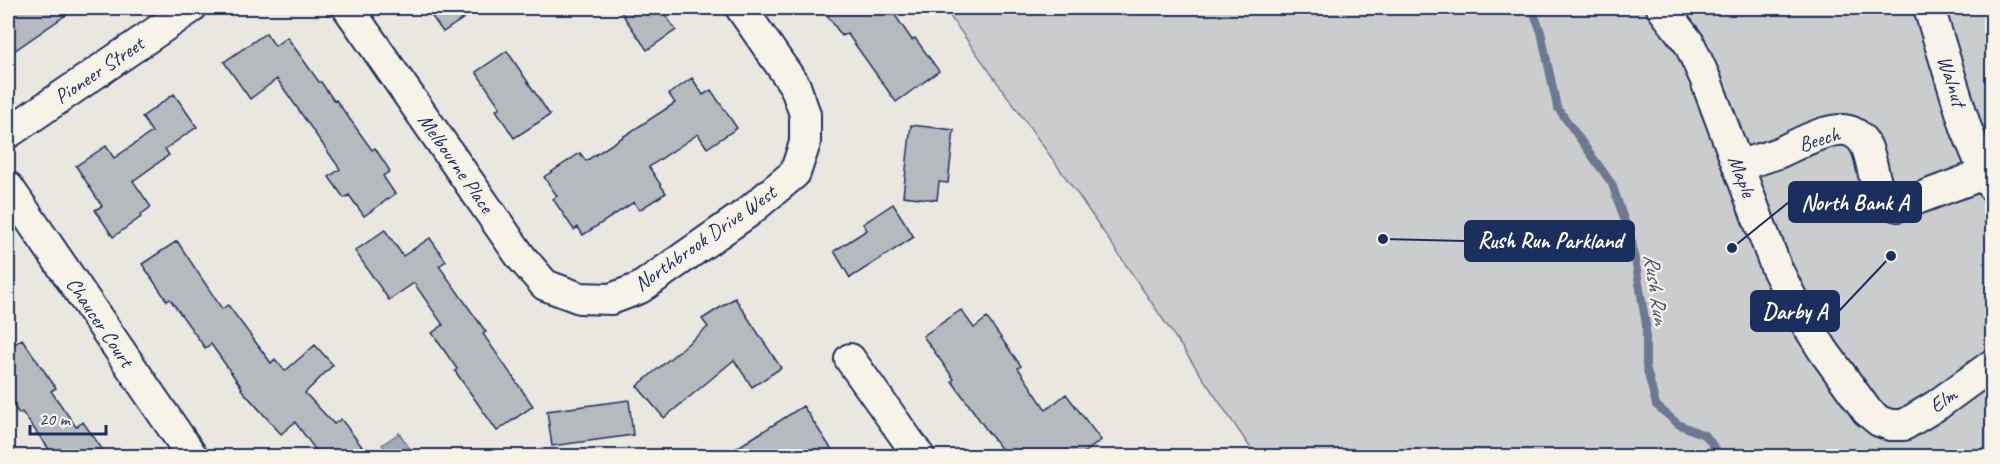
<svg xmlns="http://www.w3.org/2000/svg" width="2000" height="464" font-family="Caveat,sans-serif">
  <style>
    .green { fill: #cbcccd; stroke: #737e96; stroke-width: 1.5 }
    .water { fill: #a3a8b4; stroke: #6d7892; stroke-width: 1.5 }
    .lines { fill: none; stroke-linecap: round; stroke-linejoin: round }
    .stream { stroke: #6d7892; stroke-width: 8 }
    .building { fill: #b6babf; stroke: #1b2f5e; stroke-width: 1.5 }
    .minor-casing { stroke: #1b2f5e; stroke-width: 34 }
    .minor { stroke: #f7f3e8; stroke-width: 30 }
    .labels { text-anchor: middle; stroke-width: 4.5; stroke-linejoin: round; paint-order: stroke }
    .street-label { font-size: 21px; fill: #1b2f5e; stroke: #f7f3e8 }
    .water-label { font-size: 22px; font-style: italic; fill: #445378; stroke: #f7f3e8 }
    .leader { fill: none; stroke: #1b2f5e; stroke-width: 2 }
    .callout-dot { fill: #1b2f5e; stroke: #f7f3e8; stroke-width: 2 }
    .callout { fill: #1b2f5e; stroke: #1b2f5e; stroke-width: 2 }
    .callout-label { font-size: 22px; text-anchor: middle; font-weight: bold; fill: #fff }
  </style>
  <rect width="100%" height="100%" fill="#eae7e0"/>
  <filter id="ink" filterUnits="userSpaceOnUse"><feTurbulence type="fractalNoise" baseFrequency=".0167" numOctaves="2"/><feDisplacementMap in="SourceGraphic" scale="12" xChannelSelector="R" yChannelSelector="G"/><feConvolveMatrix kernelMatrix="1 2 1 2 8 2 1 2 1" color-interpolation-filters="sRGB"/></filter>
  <g filter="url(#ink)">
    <path class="green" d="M944,8H1992V456H1256L1079,196Z"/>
    <path class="water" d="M399,433L415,456H390L382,445Z"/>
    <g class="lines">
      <path class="stream" d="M1532,8L1541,32L1557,107L1612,184L1632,242L1646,325V366L1656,405L1678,424L1706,436L1721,456"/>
    </g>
    <path class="building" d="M8,8H76L8,55Z
      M426,8H479L443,32Z
      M618,8H660L676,30L647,50Z
      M822,8H890L912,40L915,38L939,71L896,102L847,33L842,36Z
      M266,33L275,46L287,37L319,82H321L334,101L336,100L372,150L375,148L390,171L383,176L395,194L364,216L349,195L344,198L329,177L340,169L277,79L250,99L224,62Z
      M507,51L550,115L514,138L496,110L500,107L476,72Z
      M692,78L703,95L711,90L737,128L707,148L698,134L649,167L666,193L639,210L634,202L583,235L578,227L574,230L553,199L557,196L544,177L580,153L586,161L675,103L669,94Z
      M174,94L197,127L165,149L169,155L133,181L151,207L140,215L141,217L113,237L95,210L102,206L76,166L106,146L114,158L152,132L142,117Z
      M911,125L954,130L948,183L939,182L937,200L903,196Z
      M893,204L914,237L850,278L834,251L867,230L863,224Z
      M385,230L403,256L430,238L446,261L439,266L486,332L483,334L533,406L497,431L455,371L457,369L432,333L443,325L414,283L389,300L355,251Z
      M177,241L222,309L228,305L271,363L275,359L285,371L315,345L333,365L305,393L334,424L341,419L369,456H320L295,422L281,434L241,389L242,388L211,344L205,348L170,299L167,301L142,264Z
      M735,298L781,368L752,387L734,360L664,418L637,386L708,327L702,319Z
      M961,310L974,328L987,318L1021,366L1018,368L1046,410L1066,394L1101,440L1080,456H1007L988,432L952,381L954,379L923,336Z
      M22,339L56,388L51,391L76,427L83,422L107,456H54L22,412L19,414L8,397V349Z
      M629,400L633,435L552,446L547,411Z
      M803,406L836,456H724Z"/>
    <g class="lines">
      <defs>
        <path id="minor" d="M348,8L521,257L545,285L580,298L611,299L640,288L747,213L795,173L805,143V114L795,86L741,8
          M1662,8L1689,43L1705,78L1776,267L1795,305L1823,350L1867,411L1879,421L1890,425H1904L1937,405L1992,365
          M1929,8L1966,128L1985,174L1992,186
          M8,133L191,8
          M1738,166C1751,161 1765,158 1778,153C1797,145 1833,123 1852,132C1882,145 1863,199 1898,206L1992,171
          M8,187L192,456
          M850,359L919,456"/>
      </defs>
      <use href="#minor" class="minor-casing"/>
      <use href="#minor" class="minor"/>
    </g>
  </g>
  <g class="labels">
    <g class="street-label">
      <text transform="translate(99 70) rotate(-34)" y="7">Pioneer Street</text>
      <text transform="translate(1952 81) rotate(72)" y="7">Walnut</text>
      <text transform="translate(1819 139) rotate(-17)" y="7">Beech</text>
      <text transform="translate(456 163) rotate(55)" y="7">Melbourne Place</text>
      <text transform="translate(1742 176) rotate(69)" y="7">Maple</text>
      <text transform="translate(705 238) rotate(-35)" y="7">Northbrook Drive West</text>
      <text transform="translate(100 322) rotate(56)" y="7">Chaucer Court</text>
      <text transform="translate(1943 400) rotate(-34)" y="7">Elm</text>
    </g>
    <g class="water-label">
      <text transform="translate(1657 289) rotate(82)" y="8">Rush Run</text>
    </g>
  </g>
  <path class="leader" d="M1732 248L1789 202M1383 239L1465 241M1891 256L1839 311"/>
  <g class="callout-dot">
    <circle cx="1732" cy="248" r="6"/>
    <circle cx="1383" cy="239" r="6"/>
    <circle cx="1891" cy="256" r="6"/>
  </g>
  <g class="callout">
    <rect x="1789" y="182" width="132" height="40" rx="6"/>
    <rect x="1465" y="221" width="169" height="40" rx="6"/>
    <rect x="1751" y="291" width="88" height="40" rx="6"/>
  </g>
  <g class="callout-label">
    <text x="1855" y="210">North Bank A</text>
    <text x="1550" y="248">Rush Run Parkland</text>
    <text x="1795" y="319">Darby A</text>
  </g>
  <rect width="2000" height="464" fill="none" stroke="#f7f3e8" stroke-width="30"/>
  <rect x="15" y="15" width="1970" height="434" fill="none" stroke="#1b2f5e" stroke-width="2" filter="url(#ink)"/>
  <path d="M30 425v9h76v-9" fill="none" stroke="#1b2f5e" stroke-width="3"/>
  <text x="39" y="425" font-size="18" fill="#1b2f5e" stroke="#f7f3e8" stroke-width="4.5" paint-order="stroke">20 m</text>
</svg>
